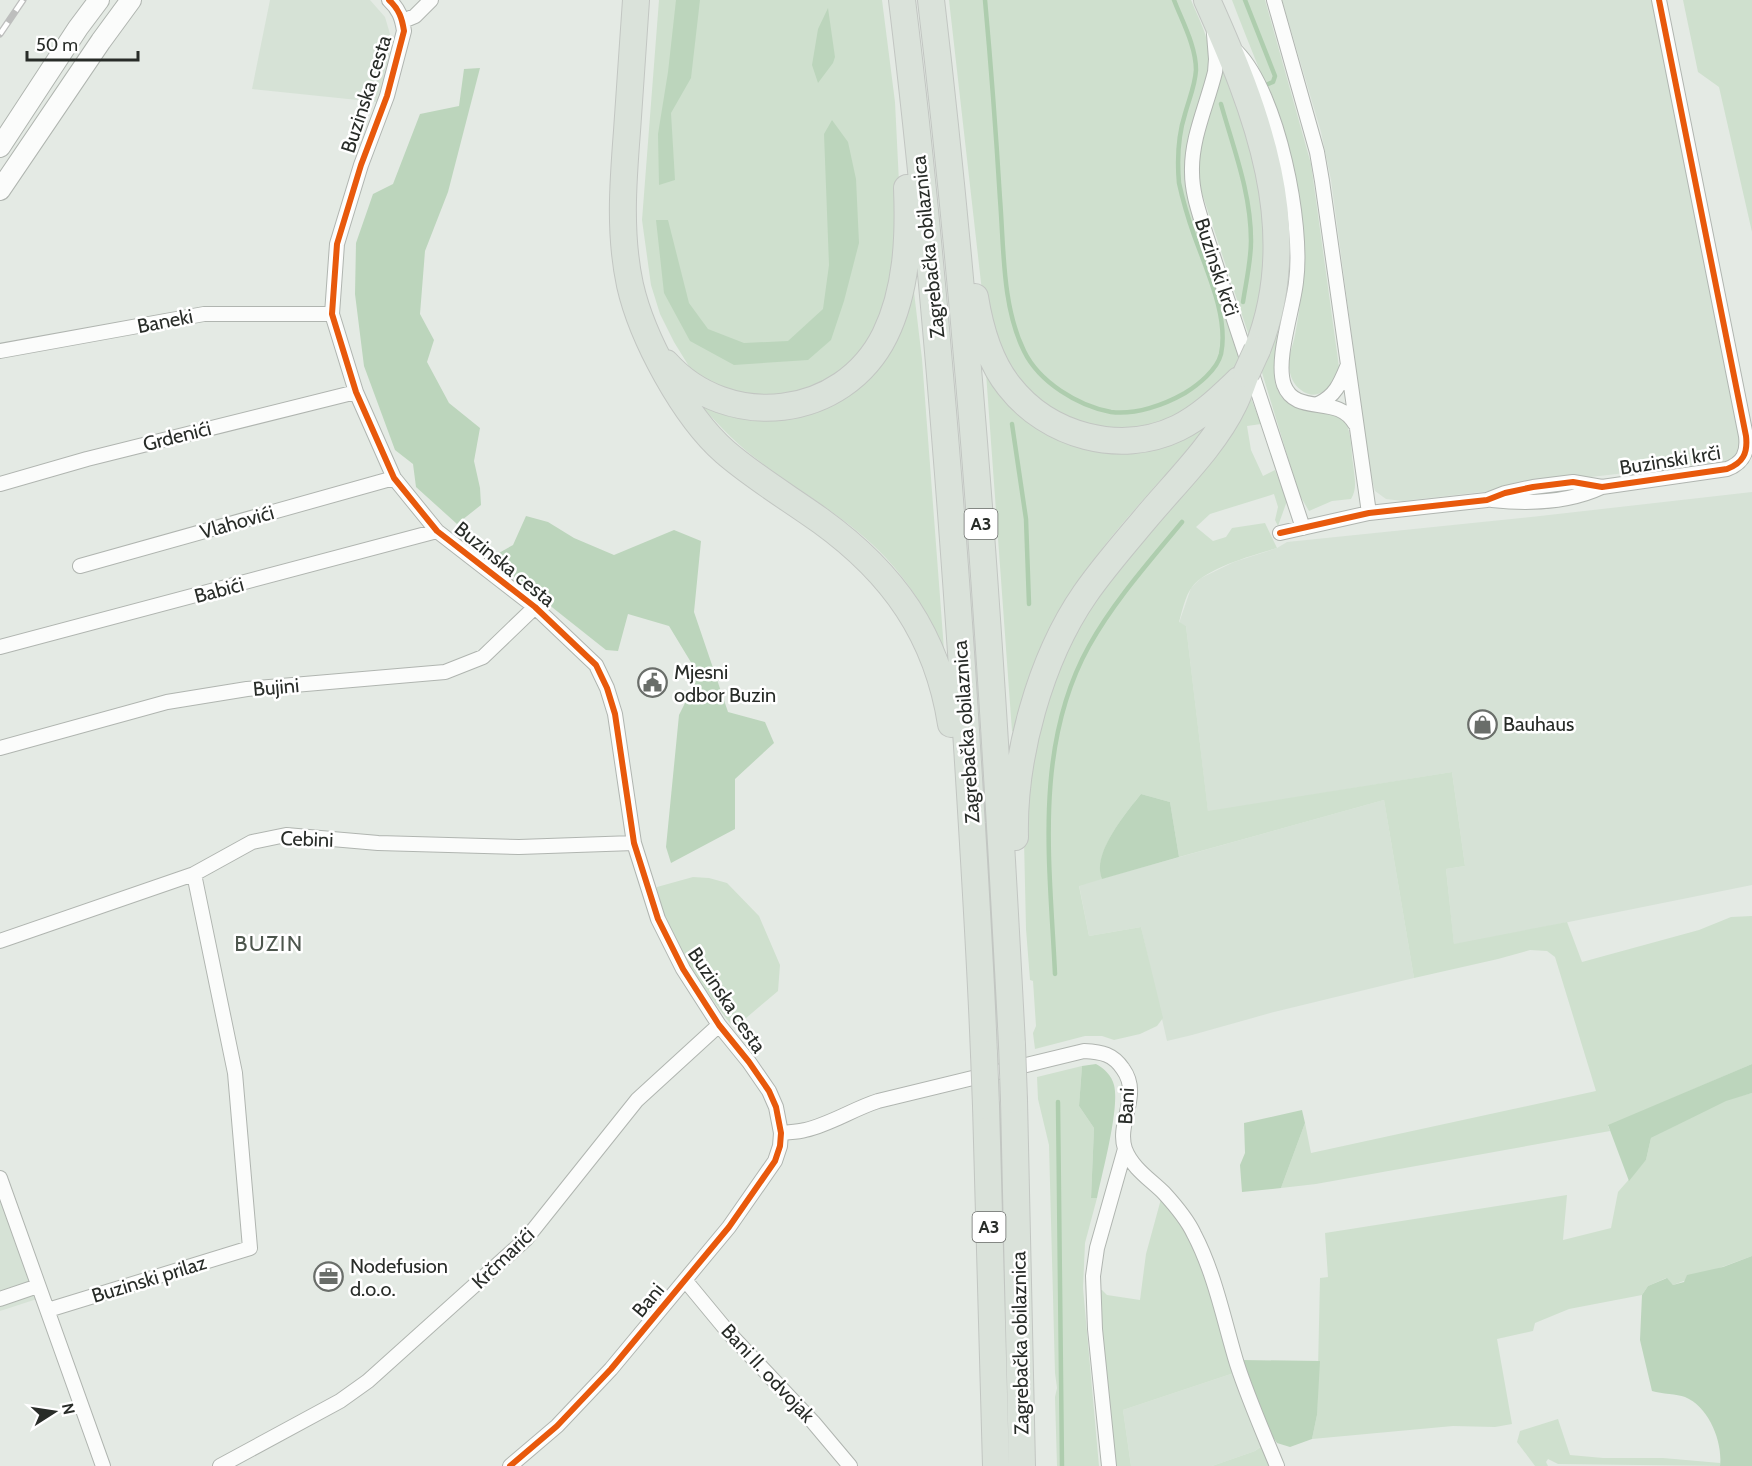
<svg xmlns="http://www.w3.org/2000/svg" width="1752" height="1466" font-family="Cabin,sans-serif">
  <style>
    .built { fill: #d6e2d6 }
    .green { fill: #cfe0ce }
    .forest { fill: #bcd5bc }
    .lines { fill: none; stroke-linecap: round; stroke-linejoin: round }
    .stream { stroke: #aecdae; stroke-width: 4.5 }
    .street-casing { stroke: #b0b5b0; stroke-width: 16 }
    .secondary-casing { stroke: #b0b5b0; stroke-width: 22 }
    .highway-casing { stroke: #c2c6c2; stroke-width: 28 }
    .street { stroke: #fbfcfb; stroke-width: 14 }
    .secondary { stroke: #fbfcfb; stroke-width: 20 }
    .highway { stroke: #dae2da; stroke-width: 26 }
    .rail-casing { stroke: #bdbebd; stroke-width: 7 }
    .rail { stroke: #fff; stroke-width: 4.5; stroke-dasharray: 14; stroke-linecap: butt }
    .highway-bridge-casing { stroke: #c2c6c2; stroke-width: 28; stroke-linecap: butt }
    .highway-bridge { stroke: #dae2da; stroke-width: 26 }
    .cycleway-casing { stroke: #fff; stroke-width: 10 }
    .cycleway { stroke: #e8590c; stroke-width: 6 }
    .labels { text-anchor: middle; stroke-width: 5; stroke-linejoin: round; paint-order: stroke }
    .shield { fill: #fff; stroke: #686b68; stroke-width: 1.5 }
    .shield-label { font-size: 18px; font-weight: bold; fill: #282c28 }
    .street-label { font-size: 20px; fill: #282c28; stroke: #fff }
    .poi-label { font-size: 20px; fill: #282c28; stroke: #fff; text-anchor: start }
    .quarter-label { font-size: 22px; letter-spacing: 1.5px; fill: #4d564d; stroke: #fff }
  </style>
  <rect width="100%" height="100%" fill="#e4eae4"/>
  <path class="built" d="M270,0H370L385,17L390,34L389,56L377,102L252,89Z
    M1282,0H1652L1741,444L1735,456L1729,461L1539,483L1491,491L1403,501L1386,499L1375,491L1370,472L1331,180L1321,132Z
    M1752,492V885L1454,945L1446,869L1465,866L1452,772L1208,812L1186,626L1179,623L1191,588L1201,578L1234,562L1277,548L1287,542L1540,516Z
    M1384,800L1414,978L1274,1012L1192,1035L1167,1041L1141,927L1089,936L1079,885Z
    M0,1195L37,1299L0,1311Z
    M1234,1373L1261,1446L1255,1451L1212,1466H1131L1123,1410Z"/>
  <path class="green" d="M659,0H882L895,102L900,203L885,321L839,382L755,401L707,382L690,368L674,342L660,314L651,285L642,220Z
    M949,0H1191C1198,17 1208,35 1209,53C1210,82 1196,108 1189,135C1185,153 1184,168 1185,186L1241,361L1211,400L1136,435L1058,418L1002,363L984,309Z
    M1232,0H1265L1311,164L1339,367C1335,384 1319,404 1301,390C1293,384 1290,376 1289,367C1288,356 1293,346 1295,335C1300,309 1304,280 1303,254C1303,234 1302,214 1299,194C1287,130 1255,61 1232,0Z
    M1683,0H1752V232L1719,87L1698,72Z
    M1221,68H1224L1251,142L1266,226L1260,308L1250,339L1198,181L1199,150L1219,85Z
    M1282,178C1287,213 1293,247 1290,282C1288,302 1285,322 1281,341C1277,356 1271,371 1276,386C1288,422 1327,402 1345,423C1352,432 1351,452 1353,463C1354,476 1358,488 1351,499L1332,501L1309,511L1299,494L1260,366Z
    M914,292L922,359L944,650C930,616 911,585 886,558C848,517 797,491 754,457C732,440 714,420 695,399C713,406 733,416 752,419C810,426 867,395 895,344C904,328 909,310 914,292Z
    M986,373L1019,412L1178,441L1205,427C1172,471 1131,510 1098,554C1067,596 1037,645 1023,696C1020,707 1018,720 1016,732L1012,731Z
    M1249,393L1261,424L1247,426L1251,450L1263,476L1275,470L1287,501L1278,526L1275,520L1278,507L1274,494L1210,514L1196,527L1213,541L1226,537L1232,528L1265,523L1277,548C1254,555 1206,568 1192,587C1185,596 1182,612 1179,622L1186,626L1208,811L1452,772L1465,866L1446,869L1454,944L1567,922L1582,962L1699,930L1731,917L1752,916V1064L1608,1126L1610,1131L1316,1184L1281,1188L1305,1123L1311,1153L1596,1091L1555,957L1547,951L1530,950L1498,959L1414,978L1384,800L1179,857L1170,802L1141,794C1126,813 1092,853 1102,879L1079,886L1089,936L1141,927L1163,1018L1157,1026L1140,1034L1114,1040L1102,1036H1085L1035,1049L1033,1033L1036,1026L1033,981L1030,980L1026,929L1024,840L1028,765L1067,639Z
    M693,877L709,878L727,883L759,916L780,965L778,991L739,1024L730,1023L725,1017L688,965L670,934L656,892L657,887Z
    M1082,1066L1079,1106L1094,1128L1091,1198H1097L1085,1243L1083,1288L1099,1466H1057L1055,1397L1057,1388L1055,1373L1049,1145L1038,1099L1037,1077Z
    M1752,1093V1256L1673,1285L1666,1278L1648,1286L1642,1295L1569,1309L1535,1323L1533,1331L1497,1339L1512,1424L1495,1427L1453,1426L1312,1439L1317,1415L1320,1278L1328,1277L1325,1233L1567,1195L1563,1240L1611,1228L1618,1192L1646,1160L1651,1138L1726,1100Z
    M1161,1199C1208,1251 1210,1311 1234,1373L1123,1410L1131,1466H1115L1099,1290H1102L1107,1295L1140,1300L1146,1254Z
    M1558,1419L1570,1455L1603,1458H1663L1720,1463V1466L1558,1464L1548,1459L1546,1462L1548,1466H1535L1517,1442L1520,1431Z
    M1263,1445L1270,1466H1212L1255,1451Z"/>
  <path class="forest" d="M676,0H700L691,78L671,113L675,180L659,185L658,134L668,72Z
    M828,8L835,57L833,63L818,83L812,65L818,29Z
    M480,68L448,192L425,251L420,314L434,340L427,362L449,403L480,428L474,461L480,488L481,505L457,524L416,487L413,464L395,450L364,366L355,294L356,243L373,194L393,184L420,114L459,106L464,69Z
    M832,120L848,142L856,179L859,243L844,301L831,340L808,360L734,365L690,341L664,293L656,220H668L689,303L708,329L744,343L788,341L823,309L829,265L824,134Z
    M526,516L548,522L574,538L614,555L674,530L701,541L694,612L728,712L765,722L774,743L735,779V829L671,863L666,847L679,715L695,683L692,664L669,626L628,614L618,651L606,650L490,558L513,545Z
    M1141,794L1170,802L1179,857L1102,879C1091,854 1126,813 1141,794Z
    M1096,1064C1104,1068 1112,1076 1114,1085C1120,1108 1102,1173 1097,1198H1091L1094,1128L1079,1106L1082,1066Z
    M1752,1064V1093L1726,1101L1651,1138L1646,1160L1629,1181L1608,1125Z
    M1302,1110L1305,1123L1281,1188L1242,1192L1240,1165L1245,1153L1244,1123Z
    M1752,1256V1466H1720C1723,1442 1709,1407 1685,1397C1677,1394 1662,1394 1652,1391L1640,1340L1642,1295L1648,1286L1667,1278L1673,1285L1684,1282L1687,1275L1723,1267Z
    M1242,1360L1320,1361L1317,1415L1312,1439L1290,1447L1277,1443L1267,1428Z"/>
  <g class="lines">
    <path class="stream" d="M985,0C991,66 996,133 1000,199C1004,249 1002,306 1024,351C1039,382 1078,406 1111,412C1136,415 1164,405 1185,393C1198,385 1217,370 1221,354C1229,317 1206,269 1194,235C1188,218 1183,201 1179,183C1177,160 1178,136 1185,114C1189,99 1195,86 1196,70C1196,46 1182,21 1174,0
      M1245,0L1275,76L1273,82L1268,84
      M1221,104C1234,150 1251,193 1251,241C1251,261 1246,282 1243,302
      M1012,424L1026,519L1029,604
      M1055,974C1050,865 1033,747 1089,646C1114,601 1149,562 1182,522
      M1058,1102L1062,1466"/>
    <defs>
      <path id="street" d="M389,0C399,9 402,18 404,31L387,96L361,165L337,244L332,314L356,392L394,478L437,531L535,607L596,665L607,688L615,714L634,843L658,919L683,969L719,1025L749,1062L769,1091L776,1107L781,1133L780,1146L775,1161L729,1227L611,1369L557,1426L510,1466
        M1274,0L1317,152L1322,181L1369,513
        M403,21L415,16L431,0
        M1214,34L1216,59L1215,72C1207,105 1191,138 1192,172C1192,193 1199,212 1205,232L1303,528
        M1237,52C1278,94 1304,224 1296,282C1293,310 1275,360 1284,385C1296,417 1338,393 1355,424
        M0,351L204,314H332
        M1318,404C1335,396 1340,384 1347,367
        M0,484L87,459L356,392
        M1492,500C1529,504 1568,503 1602,487
        M1280,533L1369,513L1487,500L1505,493L1533,487L1573,482L1602,487L1727,469C1743,463 1748,453 1746,436L1659,0
        M80,566L394,478
        M0,647L437,531
        M0,748L167,702L247,689L445,672L483,657L535,607
        M0,941L194,874L252,842L286,835L378,843L519,847L634,843
        M781,1133C789,1132 798,1132 805,1130C831,1124 853,1109 878,1101L1084,1051C1102,1052 1113,1054 1123,1069C1142,1095 1116,1123 1125,1149C1132,1168 1151,1180 1164,1193C1175,1205 1187,1219 1194,1234C1215,1274 1224,1321 1237,1364C1248,1398 1263,1432 1277,1466
        M0,1178L103,1466
        M685,1280L728,1332L813,1422L850,1466
        M0,1299L38,1286
        M48,1310L250,1248L235,1073L194,874
        M220,1466L340,1401L368,1381L526,1239L637,1100L719,1025
        M1109,1466L1095,1329L1093,1276L1097,1248L1125,1149"/>
      <path id="secondary" d="M0,147L78,28L99,0
        M0,190L101,41L131,0"/>
      <path id="highway" d="M636,0C633,44 630,87 627,131C623,182 619,234 630,285C642,338 684,416 725,452C755,478 789,498 821,521C893,573 937,635 951,724
        M902,0C929,221 947,444 962,667C970,796 979,925 984,1054
        M931,0C972,347 994,696 1012,1045
        M1207,0C1256,109 1305,231 1257,350
        M975,297C980,328 989,361 1009,386C1048,436 1120,456 1178,428C1202,416 1220,398 1239,380
        M666,363C728,432 843,420 885,335C907,290 909,237 907,188
        M1015,837C1013,758 1040,659 1085,594C1103,568 1124,544 1145,519C1174,484 1214,446 1234,404C1239,394 1242,384 1246,374
        M1014,1100L1022,1466
        M986,1106L996,1466"/>
    </defs>
    <use href="#street" class="street-casing"/>
    <use href="#secondary" class="secondary-casing"/>
    <use href="#highway" class="highway-casing"/>
    <use href="#street" class="street"/>
    <use href="#secondary" class="secondary"/>
    <use href="#highway" class="highway"/>
    <defs>
      <path id="rail" d="M0,34L23,0"/>
    </defs>
    <use href="#rail" class="rail-casing"/>
    <use href="#rail" class="rail"/>
    <defs>
      <path id="highway-bridge" d="M1246,374L1257,350
        M1012,1045L1014,1100
        M984,1054L986,1106"/>
    </defs>
    <use href="#highway-bridge" class="highway-bridge-casing"/>
    <use href="#highway-bridge" class="highway-bridge"/>
    <defs>
      <path id="cycleway" d="M389,0C399,9 402,18 404,31L387,96L361,165L337,244L332,314L356,392L394,478L437,531L535,607L596,665L607,688L615,714L634,843L658,919L683,969L719,1025L749,1062L769,1091L776,1107L781,1133L780,1146L775,1161L729,1227L611,1369L557,1426L510,1466
        M1280,533L1369,513L1487,500L1505,493L1533,487L1573,482L1602,487L1727,469C1743,463 1748,453 1746,436L1659,0"/>
    </defs>
    <use href="#cycleway" class="cycleway-casing"/>
    <use href="#cycleway" class="cycleway"/>
  </g>
  <defs>
    <symbol id="civic-ring" viewBox="-11 -11 22 22"><circle r="9.5" fill="#fff" stroke="#6a6e6a" stroke-width="1.5"/><path d="M-.6-6.5H3V-4.5H.6V-3L4-1V1h2V6H-6V1h2V-1L-.6-3ZM-1.2 2.5V6h2.4V2.5Z" fill="#6a6e6a"/></symbol>
    <symbol id="shop-ring" viewBox="-11 -11 22 22"><circle r="9.5" fill="#fff" stroke="#6a6e6a" stroke-width="1.5"/><path d="M-5-2.5h2.3a2.7 3.5 0 0 1 5.4 0H5L5.5 6h-11ZM-1.5-2.5h3a1.5 2.3 0 0 0-3 0Z" fill="#6a6e6a"/></symbol>
    <symbol id="office-ring" viewBox="-11 -11 22 22"><circle r="9.5" fill="#fff" stroke="#6a6e6a" stroke-width="1.5"/><path d="M-6-3h4V-5.5h4V-3h4V5H-6ZM-1-4.5V-3h2v-1.5ZM-6 0V1H6V0Z" fill="#6a6e6a"/></symbol>
  </defs>
  <g fill-rule="evenodd">
    <use href="#civic-ring" x="636" y="666" width="33" height="33"/>
    <use href="#shop-ring" x="1466" y="708" width="33" height="33"/>
    <use href="#office-ring" x="312" y="1260" width="33" height="33"/>
  </g>
  <g class="labels">
    <g class="shield">
      <rect x="964.5" y="509" width="33" height="30" rx="4.5"/>
      <rect x="972.5" y="1212" width="33" height="30" rx="4.5"/>
    </g>
    <g class="shield-label">
      <text x="981" y="530">A3</text>
      <text x="989" y="1233">A3</text>
    </g>
    <g class="street-label">
      <text transform="translate(366 94) rotate(-72)" y="7">Buzinska cesta</text>
      <text transform="translate(928 247) rotate(-96)" y="7">Zagrebačka obilaznica</text>
      <text transform="translate(1217 267) rotate(72)" y="7">Buzinski krči</text>
      <text transform="translate(165 321) rotate(-11)" y="7">Baneki</text>
      <text transform="translate(177 436) rotate(-14)" y="7">Grdenići</text>
      <text transform="translate(1670 460) rotate(-9)" y="7">Buzinski krči</text>
      <text transform="translate(237 522) rotate(-16)" y="7">Vlahovići</text>
      <text transform="translate(505 564) rotate(39)" y="7">Buzinska cesta</text>
      <text transform="translate(219 590) rotate(-15)" y="7">Babići</text>
      <text transform="translate(276 687) rotate(-5)" y="7">Bujini</text>
      <text transform="translate(966 732) rotate(-94)" y="7">Zagrebačka obilaznica</text>
      <text transform="translate(307 839) rotate(2)" y="7">Cebini</text>
      <text transform="translate(727 1000) rotate(56)" y="7">Buzinska cesta</text>
      <text transform="translate(1126 1106) rotate(-87)" y="7">Bani</text>
      <text transform="translate(503 1258) rotate(-44)" y="7">Krčmarići</text>
      <text transform="translate(149 1279) rotate(-17)" y="7">Buzinski prilaz</text>
      <text transform="translate(648 1300) rotate(-50)" y="7">Bani</text>
      <text transform="translate(1020 1343) rotate(-91)" y="7">Zagrebačka obilaznica</text>
      <text transform="translate(768 1373) rotate(47)" y="7">Bani II. odvojak</text>
    </g>
    <g class="poi-label">
      <text x="674" y="679">Mjesni<tspan x="674" dy="23">odbor Buzin</tspan></text>
      <text x="1503" y="731">Bauhaus</text>
      <text x="350" y="1273">Nodefusion<tspan x="350" dy="23">d.o.o.</tspan></text>
    </g>
    <g class="quarter-label">
      <text x="269" y="951">BUZIN</text>
    </g>
  </g>
  <g transform="translate(54 1412) rotate(78)" stroke="#ffffff" stroke-width="4.5" paint-order="stroke">
  <path d="M0-4.5L10 22L0 15L-10 22Z" fill="#282c28"/>
  <text y="-9" font-size="16" font-weight="bold" text-anchor="middle" fill="#282c28">N</text>
  </g>
  <path d="M27 51v9h111v-9" fill="none" stroke="#282c28" stroke-width="3"/>
  <text x="36" y="51" font-size="18" fill="#282c28" stroke="#ffffff" stroke-width="4.5" paint-order="stroke">50 m</text>
</svg>
